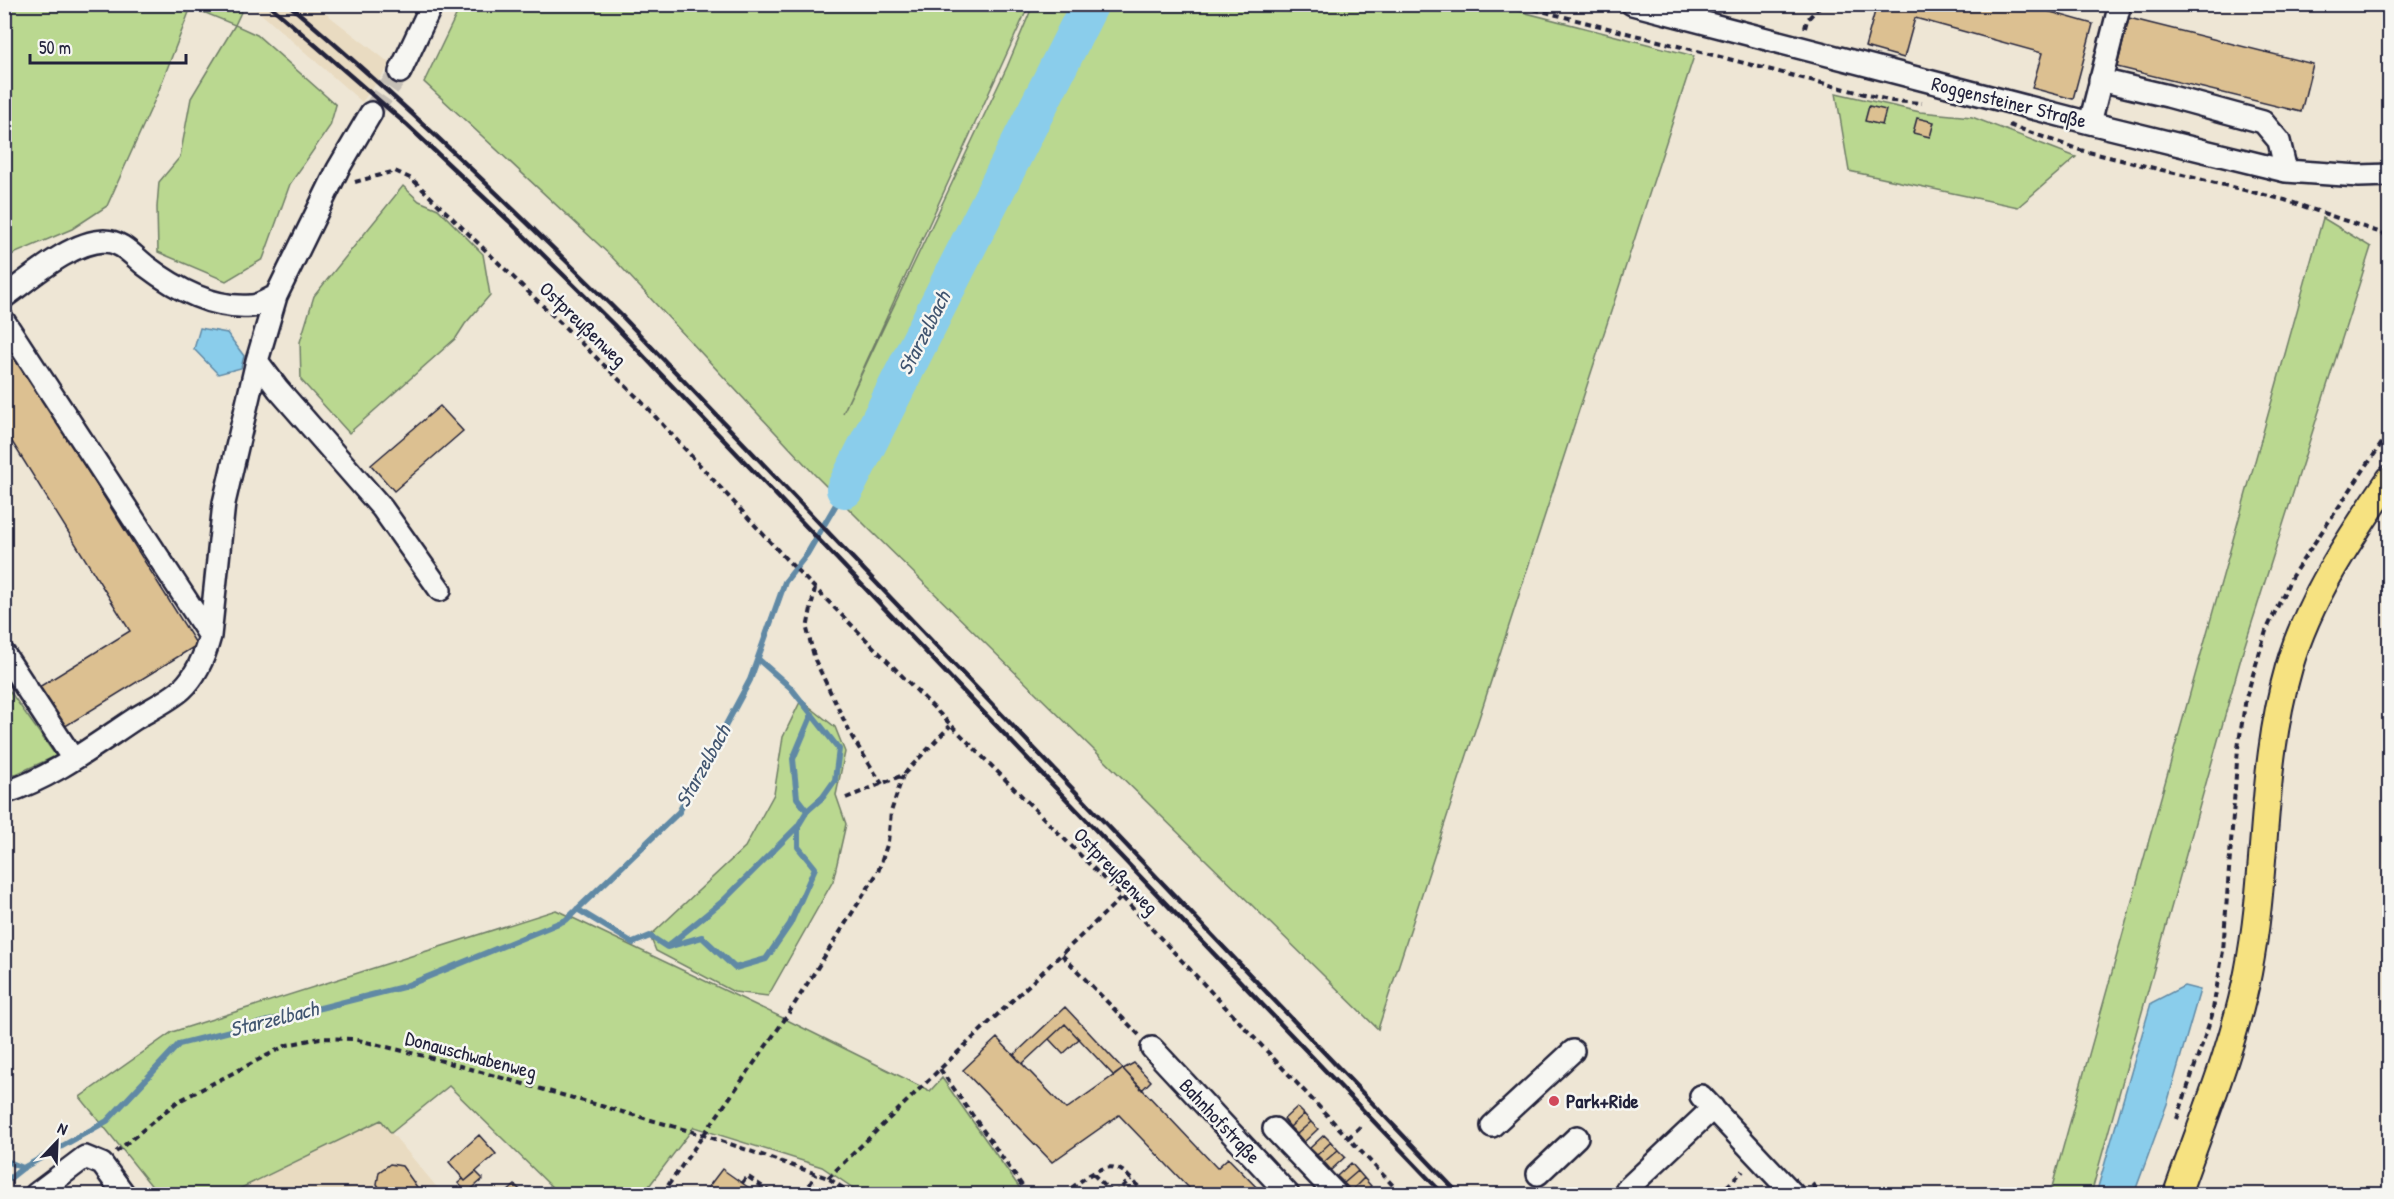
<svg xmlns="http://www.w3.org/2000/svg" width="2394" height="1199" font-family="'Patrick Hand',sans-serif">
  <style>
    .built { fill: #e9dbc1 }
    .green { fill: #bad890; stroke: #6e7d66; stroke-width: 1.5 }
    .water { fill: #8acdeb; stroke: #6089a5; stroke-width: 1.5 }
    .lines { fill: none; stroke-linecap: round; stroke-linejoin: round }
    .stream { stroke: #6089a5; stroke-width: 6 }
    .river { stroke: #8acdeb; stroke-width: 38 }
    .building { fill: #dcc091; stroke: #22223b; stroke-width: 1.5 }
    .minor-tunnel { stroke: #c5bfb6; stroke-width: 21; stroke-dasharray: 21 10; stroke-linecap: butt }
    .minor-casing { stroke: #22223b; stroke-width: 26 }
    .major-casing { stroke: #22223b; stroke-width: 30 }
    .path { stroke: #22223b; stroke-width: 4; stroke-dasharray: 6 4.5; stroke-linecap: butt }
    .minor { stroke: #f6f6f2; stroke-width: 21 }
    .major { stroke: #f6e281; stroke-width: 26 }
    .rail { stroke: #22223b; stroke-width: 4.5 }
    .poi-dot { fill: #d1495b; stroke: #f6f6f2; stroke-width: 2 }
    .labels { text-anchor: middle; stroke-width: 5; stroke-linejoin: round; paint-order: stroke }
    .street-label { font-size: 20px; fill: #22223b; stroke: #f6f6f2 }
    .poi-label { font-size: 20px; font-weight: bold; fill: #22223b; stroke: #f6f6f2; text-anchor: start }
    .water-label { font-size: 21px; font-style: italic; fill: #415570; stroke: #f6f6f2 }
  </style>
  <rect width="100%" height="100%" fill="#eee6d5"/>
  <filter id="ink" filterUnits="userSpaceOnUse"><feTurbulence type="fractalNoise" baseFrequency=".0167" numOctaves="2"/><feDisplacementMap in="SourceGraphic" scale="12" xChannelSelector="R" yChannelSelector="G"/><feConvolveMatrix kernelMatrix="1 2 1 2 8 2 1 2 1" color-interpolation-filters="sRGB"/></filter>
  <g filter="url(#ink)">
    <path class="built" d="M251,5H315L391,64L362,102Z
      M381,1120L440,1191L435,1194H229Z"/>
    <path class="green" d="M5,4H239L243,8L235,25L257,35L336,105L330,126L290,184L263,259L226,281L158,252L157,207L159,182L180,157L191,98L235,25L191,7L157,95L107,206L72,229L9,256L4,252Z
      M461,5H1029L843,413L1007,67L1033,5H1495L1694,56L1378,1029L872,532L814,474L611,256L424,82Z
      M1836,93L1920,112L1972,117L2076,157L2018,207L1849,171Z
      M403,186L419,201L438,209L483,254L490,295L465,324L456,338L349,433L301,380L300,342L314,296Z
      M2323,218L2371,247L2243,651L2091,1194H2050Z
      M4,683L56,756L5,779H4Z
      M801,700L835,727L845,752L836,795L846,824L833,881L768,996L734,992L656,951L650,936L745,847L774,794L783,737Z
      M556,910L785,1019L930,1091L942,1078L1024,1194H862L822,1167L694,1127L643,1194H559L449,1086L391,1133L381,1120L229,1194H158L80,1097L172,1032Z"/>
    <path class="water" d="M200,328L227,333L244,356L241,368L218,374L194,349Z
      M2184,986L2200,990L2167,1104L2134,1194H2096L2151,1003Z"/>
    <g class="lines">
      <path class="stream" d="M807,811L797,798L793,759L812,714
        M577,909L633,943L650,936L667,947L702,937L735,968L766,959L790,924L815,868L798,847V826L807,811L823,797L835,780L839,749L791,688L758,659
        M669,945L723,901L798,826
        M4,1160L23,1168
        M4,1183L23,1168L107,1121L179,1044L403,987L566,920L679,812L750,680L785,582L807,554L845,489"/>
      <path class="river" d="M845,489L1090,4"/>
    </g>
    <path class="building" d="M1877,4H2022L2093,24L2073,99L2032,88L2042,53L1915,18L1904,58L1865,47Z
      M2129,18L2313,64L2301,112L2117,67Z
      M1869,106L1886,110L1882,125L1865,121Z
      M1917,118L1934,122L1930,137L1913,133Z
      M10,347L197,645L64,727L39,687L130,631L4,429V350Z
      M440,406L463,431L394,491L371,465Z
      M4,697H6V727H4Z
      M1065,1007L1123,1069L1114,1076L1065,1024L1022,1064L1014,1055Z
      M1065,1024L1079,1039L1063,1054L1049,1039Z
      M997,1038L1066,1109L1123,1069L1217,1168L1228,1158L1261,1192L1258,1194H1190L1192,1191L1119,1115L1052,1162L963,1070Z
      M1134,1063L1151,1081L1142,1090L1123,1069Z
      M1297,1107L1304,1114L1290,1127L1284,1119Z
      M1304,1114L1311,1122L1297,1134L1290,1127Z
      M1311,1122L1318,1129L1304,1142L1297,1134Z
      M479,1135L496,1154L465,1181L449,1162Z
      M1324,1135L1331,1142L1317,1155L1310,1148Z
      M1331,1142L1338,1150L1324,1162L1317,1155Z
      M1338,1150L1345,1157L1331,1170L1324,1162Z
      M1351,1163L1358,1171L1344,1183L1337,1176Z
      M390,1164L402,1166L422,1194H363L372,1188L374,1191L379,1187L377,1184L379,1172Z
      M722,1169L742,1183L758,1194H703Z
      M1358,1171L1364,1178L1351,1191L1344,1183Z
      M476,1172L483,1179L467,1193L458,1183L463,1179L465,1181Z
      M1364,1178L1371,1186L1362,1194H1354L1351,1191Z
      M515,1185L524,1194H505Z"/>
    <g class="lines">
      <path class="minor-tunnel" d="M371,113L400,72"/>
      <defs>
        <path id="minor" d="M1632,4L2090,123L2286,171L2359,176L2390,175
          M400,72L432,4
          M2100,80L2168,96L2263,122L2279,141L2286,171
          M2090,123L2120,4
          M4,297C31,278 70,242 104,241C122,241 133,256 146,266C176,289 212,309 251,306C259,306 269,299 276,296
          M4,321L210,636
          M257,361L278,389L382,508L440,590
          M4,654L73,759
          M4,793C52,778 95,745 136,718C151,709 170,700 182,689C197,675 205,655 210,636L224,503L257,361L276,296L338,169L371,113
          M1152,1048L1288,1194
          M1701,1096L1793,1194
          M1492,1126L1573,1051
          M1274,1129L1336,1194
          M1538,1174L1577,1137
          M1627,1189L1713,1108
          M36,1194L85,1157L102,1164L124,1194"/>
        <path id="major" d="M2177,1194C2202,1122 2233,1049 2248,973C2268,872 2260,767 2289,667C2309,598 2350,538 2390,479"/>
      </defs>
      <use href="#minor" class="minor-casing"/>
      <use href="#major" class="major-casing"/>
      <path class="path" d="M1514,4L1892,101L1922,103
        M1805,28L1807,20L1822,4
        M2009,125L2080,150L2285,200L2390,236
        M355,182L395,171L412,179L640,400L785,558L1122,897L1401,1194
        M815,588L807,629L815,660L852,737L882,784
        M846,798L903,775L950,726
        M1062,955L1139,1035
        M940,1069L1028,1194
        M2177,1119L2212,1015L2223,951L2238,748L2246,698L2266,631L2292,576L2390,431
        M1348,1138L1361,1126
        M116,1152L177,1102L287,1045L320,1038L354,1039L428,1057L704,1135L828,1178L852,1194
        M1093,1174L1113,1194
        M828,1178L940,1069L1122,897
        M742,1183L747,1176L773,1194
        M1812,1184L1822,1194
        M1553,1188L1569,1189L1574,1194
        M528,1189L533,1194
        M662,1194L785,1019L878,872L888,842L891,812L903,775
        M804,1194L816,1174
        M1063,1194C1083,1181 1108,1153 1128,1176C1134,1182 1140,1187 1143,1194
        M1114,1194L1131,1179
        M1719,1194L1743,1171
        M1749,1194L1757,1187"/>
      <use href="#minor" class="minor"/>
      <use href="#major" class="major"/>
      <path class="rail" d="M268,4L406,124L509,221L613,324L1443,1194
        M288,4C404,102 513,208 621,315L1459,1194"/>
    </g>
  </g>
  <circle class="poi-dot" cx="1554" cy="1101" r="6"/>
  <g class="labels">
    <g class="street-label">
      <text transform="translate(2009 102) rotate(14)" y="7">Roggensteiner Straße</text>
      <text transform="translate(583 324) rotate(44)" y="7">Ostpreußenweg</text>
      <text transform="translate(1116 871) rotate(46)" y="7">Ostpreußenweg</text>
      <text transform="translate(471 1055) rotate(15)" y="7">Donauschwabenweg</text>
      <text transform="translate(1220 1121) rotate(47)" y="7">Bahnhofstraße</text>
    </g>
    <g class="poi-label">
      <text x="1566" y="1108">Park+Ride</text>
    </g>
    <g class="water-label">
      <text transform="translate(924 333) rotate(-63)" y="7">Starzelbach</text>
      <text transform="translate(703 766) rotate(-61)" y="7">Starzelbach</text>
      <text transform="translate(274 1019) rotate(-14)" y="7">Starzelbach</text>
    </g>
  </g>
  <rect width="2394" height="1199" fill="none" stroke="#f6f6f2" stroke-width="24"/>
  <rect x="12" y="12" width="2370" height="1175" fill="none" stroke="#22223b" stroke-width="2" filter="url(#ink)"/>
  <g transform="translate(57 1142) rotate(23)" stroke="#f6f6f2" stroke-width="4.5" paint-order="stroke">
  <path d="M0-4.5L10 22L0 15L-10 22Z" fill="#22223b"/>
  <text y="-9" font-size="16" font-weight="bold" text-anchor="middle" fill="#22223b">N</text>
  </g>
  <path d="M30 54v9h156v-9" fill="none" stroke="#22223b" stroke-width="3"/>
  <text x="39" y="54" font-size="18" fill="#22223b" stroke="#f6f6f2" stroke-width="4.5" paint-order="stroke">50 m</text>
</svg>
